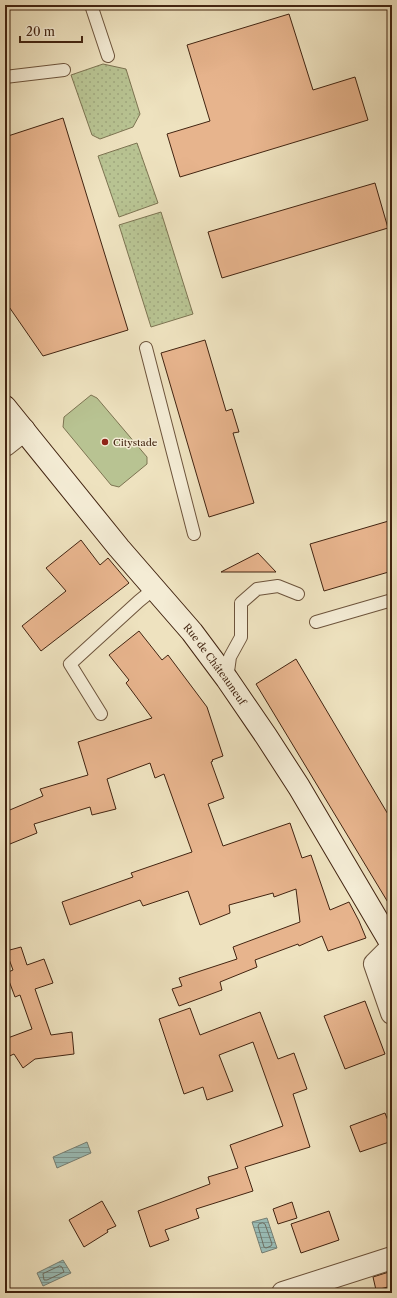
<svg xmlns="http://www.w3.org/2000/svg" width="397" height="1298" font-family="'Libre Caslon Text',serif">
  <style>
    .grass { fill: url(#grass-dots); stroke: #7d7452 }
    .pitch { fill: #b8c392; stroke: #7d7452 }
    .water { fill: url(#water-rules); stroke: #778075 }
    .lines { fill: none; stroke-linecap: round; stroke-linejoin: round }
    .shore { stroke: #6e7064; stroke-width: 1 }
    .building { fill: #e7b48d; stroke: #422411 }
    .service-casing { stroke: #6d543c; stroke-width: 14 }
    .minor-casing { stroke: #6d543c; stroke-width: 24 }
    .secondary-casing { stroke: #422411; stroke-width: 24 }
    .service { stroke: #f4ecd5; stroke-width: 12 }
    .minor { stroke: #f4ecd5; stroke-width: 22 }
    .secondary { stroke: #f4ecd5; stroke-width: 22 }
    .poi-dot { fill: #8f2418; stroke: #f4ecd5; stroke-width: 1.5 }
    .labels { text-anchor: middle; stroke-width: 3; stroke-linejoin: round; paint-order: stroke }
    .poi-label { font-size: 10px; fill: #422411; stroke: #f4ecd5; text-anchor: start }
    .street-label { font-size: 10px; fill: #422411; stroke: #f4ecd5 }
  </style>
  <defs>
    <pattern id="grass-dots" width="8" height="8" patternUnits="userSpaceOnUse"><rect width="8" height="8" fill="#b8c392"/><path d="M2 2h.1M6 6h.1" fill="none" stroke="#9fa77d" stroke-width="1.8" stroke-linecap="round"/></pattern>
    <pattern id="water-rules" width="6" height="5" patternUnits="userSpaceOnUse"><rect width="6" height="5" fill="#9abdb7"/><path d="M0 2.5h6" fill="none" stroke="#7f9993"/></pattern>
  </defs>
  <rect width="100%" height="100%" fill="#eee2bf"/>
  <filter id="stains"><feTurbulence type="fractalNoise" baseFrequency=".005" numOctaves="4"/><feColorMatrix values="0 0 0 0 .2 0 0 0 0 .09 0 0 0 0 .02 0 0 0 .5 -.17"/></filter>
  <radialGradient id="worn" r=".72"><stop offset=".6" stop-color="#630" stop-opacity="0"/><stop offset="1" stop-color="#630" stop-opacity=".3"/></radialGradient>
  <path class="grass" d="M103,64L126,69L140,114L133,127L100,139L92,135L71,75Z
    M137,143L158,203L119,217L98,156Z
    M161,212L193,314L151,327L119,225Z"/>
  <path class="pitch" d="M91,395L97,398L147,457V464L119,487L111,485L63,427L64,417Z"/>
  <path class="water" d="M87,1142L91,1153L57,1168L53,1157Z
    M267,1218L277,1248L262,1253L252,1222Z
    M63,1260L71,1273L43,1286L37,1273Z"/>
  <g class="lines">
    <path class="shore" d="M263,1223L265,1224L272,1244L271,1246L266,1248L264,1247L258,1226L259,1224Z
      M60,1266L62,1267L64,1272L47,1280H44L43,1274Z"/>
  </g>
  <path class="building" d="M289,14L313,90L355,77L368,120L180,177L167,134L210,121L187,45Z
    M63,118L128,330L43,356L5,301V137Z
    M375,183L388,228L222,278L208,232Z
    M205,340L226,411L232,409L239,432L233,433L254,503L209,517L161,353Z
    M392,520V571L324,591L310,544Z
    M81,540L100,565L108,558L129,583L41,651L22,626L66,591L46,568Z
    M258,553L276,572H221Z
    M139,631L162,660L168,655L207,707L223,756L212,760L213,761L211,762L224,798L208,804L223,846L290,823L302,858L311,855L330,910L349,902L359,921L366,938L328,951L322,936L299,946L298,944L255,960L257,967L220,982L222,990L179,1006L172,989L182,986L179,978L237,959L233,947L300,922L296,889L274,897L273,893L229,905L230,913L200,925L188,891L143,906L140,900L70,925L62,902L133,877L131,873L192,852L164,774L155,778L150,763L107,779L116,809L92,815L90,807L34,824L37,833L5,846V812L43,796L40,789L88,775L78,742L152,718L126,683L129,680L109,655Z
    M296,659L392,821V909L256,684Z
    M21,947L27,965L44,959L53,983L35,989L51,1035L72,1032L74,1054L35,1059L23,1068L14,1054L5,1058V1039L32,1029L20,995L15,997L6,973L13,970L6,951Z
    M365,1001L385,1054L345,1069L324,1016Z
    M190,1008L200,1035L260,1012L278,1059L294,1053L307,1089L293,1094L310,1147L245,1167L253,1191L196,1209L199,1218L165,1230L169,1240L150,1247L138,1211L210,1184L208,1177L238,1168L230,1145L283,1126L253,1042L219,1055L233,1091L207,1100L203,1087L184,1094L159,1019Z
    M385,1113L392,1131V1141L360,1152L350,1126Z
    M102,1201L116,1226L107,1230L108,1232L84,1247L69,1220Z
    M292,1202L297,1218L278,1224L273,1209Z
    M329,1211L339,1240L301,1253L291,1224Z
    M392,1271V1286L376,1290L373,1277Z"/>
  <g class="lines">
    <defs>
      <path id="service" d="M91,5L108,56
        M5,77L64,70
        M146,348L194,534
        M316,622L392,600
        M227,679L230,657L241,637V603L257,589L278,586L298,594
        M101,714L70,664L139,601L155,588"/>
      <path id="minor" d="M5,445L24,430
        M392,947L375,964L392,1013
        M283,1293L392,1258"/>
      <g id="secondary">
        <path id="s1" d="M5,407L119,548L192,632L227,679L266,736L299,787L392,945"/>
      </g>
    </defs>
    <use href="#service" class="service-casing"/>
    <use href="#minor" class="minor-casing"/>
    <use href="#secondary" class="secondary-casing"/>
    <use href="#service" class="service"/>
    <use href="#minor" class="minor"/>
    <use href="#secondary" class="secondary"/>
  </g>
  <circle class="poi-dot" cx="105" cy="442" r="4"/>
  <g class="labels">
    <g class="poi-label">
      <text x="113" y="446">Citystade</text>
    </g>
    <g class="street-label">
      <text dy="4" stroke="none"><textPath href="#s1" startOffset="332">Rue de Châteauneuf</textPath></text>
    </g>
  </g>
  <rect width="397" height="1298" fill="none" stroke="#eee2bf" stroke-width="20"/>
  <rect x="6" y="6" width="385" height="1286" fill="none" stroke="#422411" stroke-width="2"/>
  <rect x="10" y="10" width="377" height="1278" fill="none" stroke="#422411"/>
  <path d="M20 36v6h62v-6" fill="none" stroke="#422411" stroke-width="2"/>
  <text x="26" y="36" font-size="12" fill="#422411" stroke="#f4ecd5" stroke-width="3" paint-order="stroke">20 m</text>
  <rect width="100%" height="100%" filter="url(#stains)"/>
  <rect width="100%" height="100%" fill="url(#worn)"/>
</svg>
